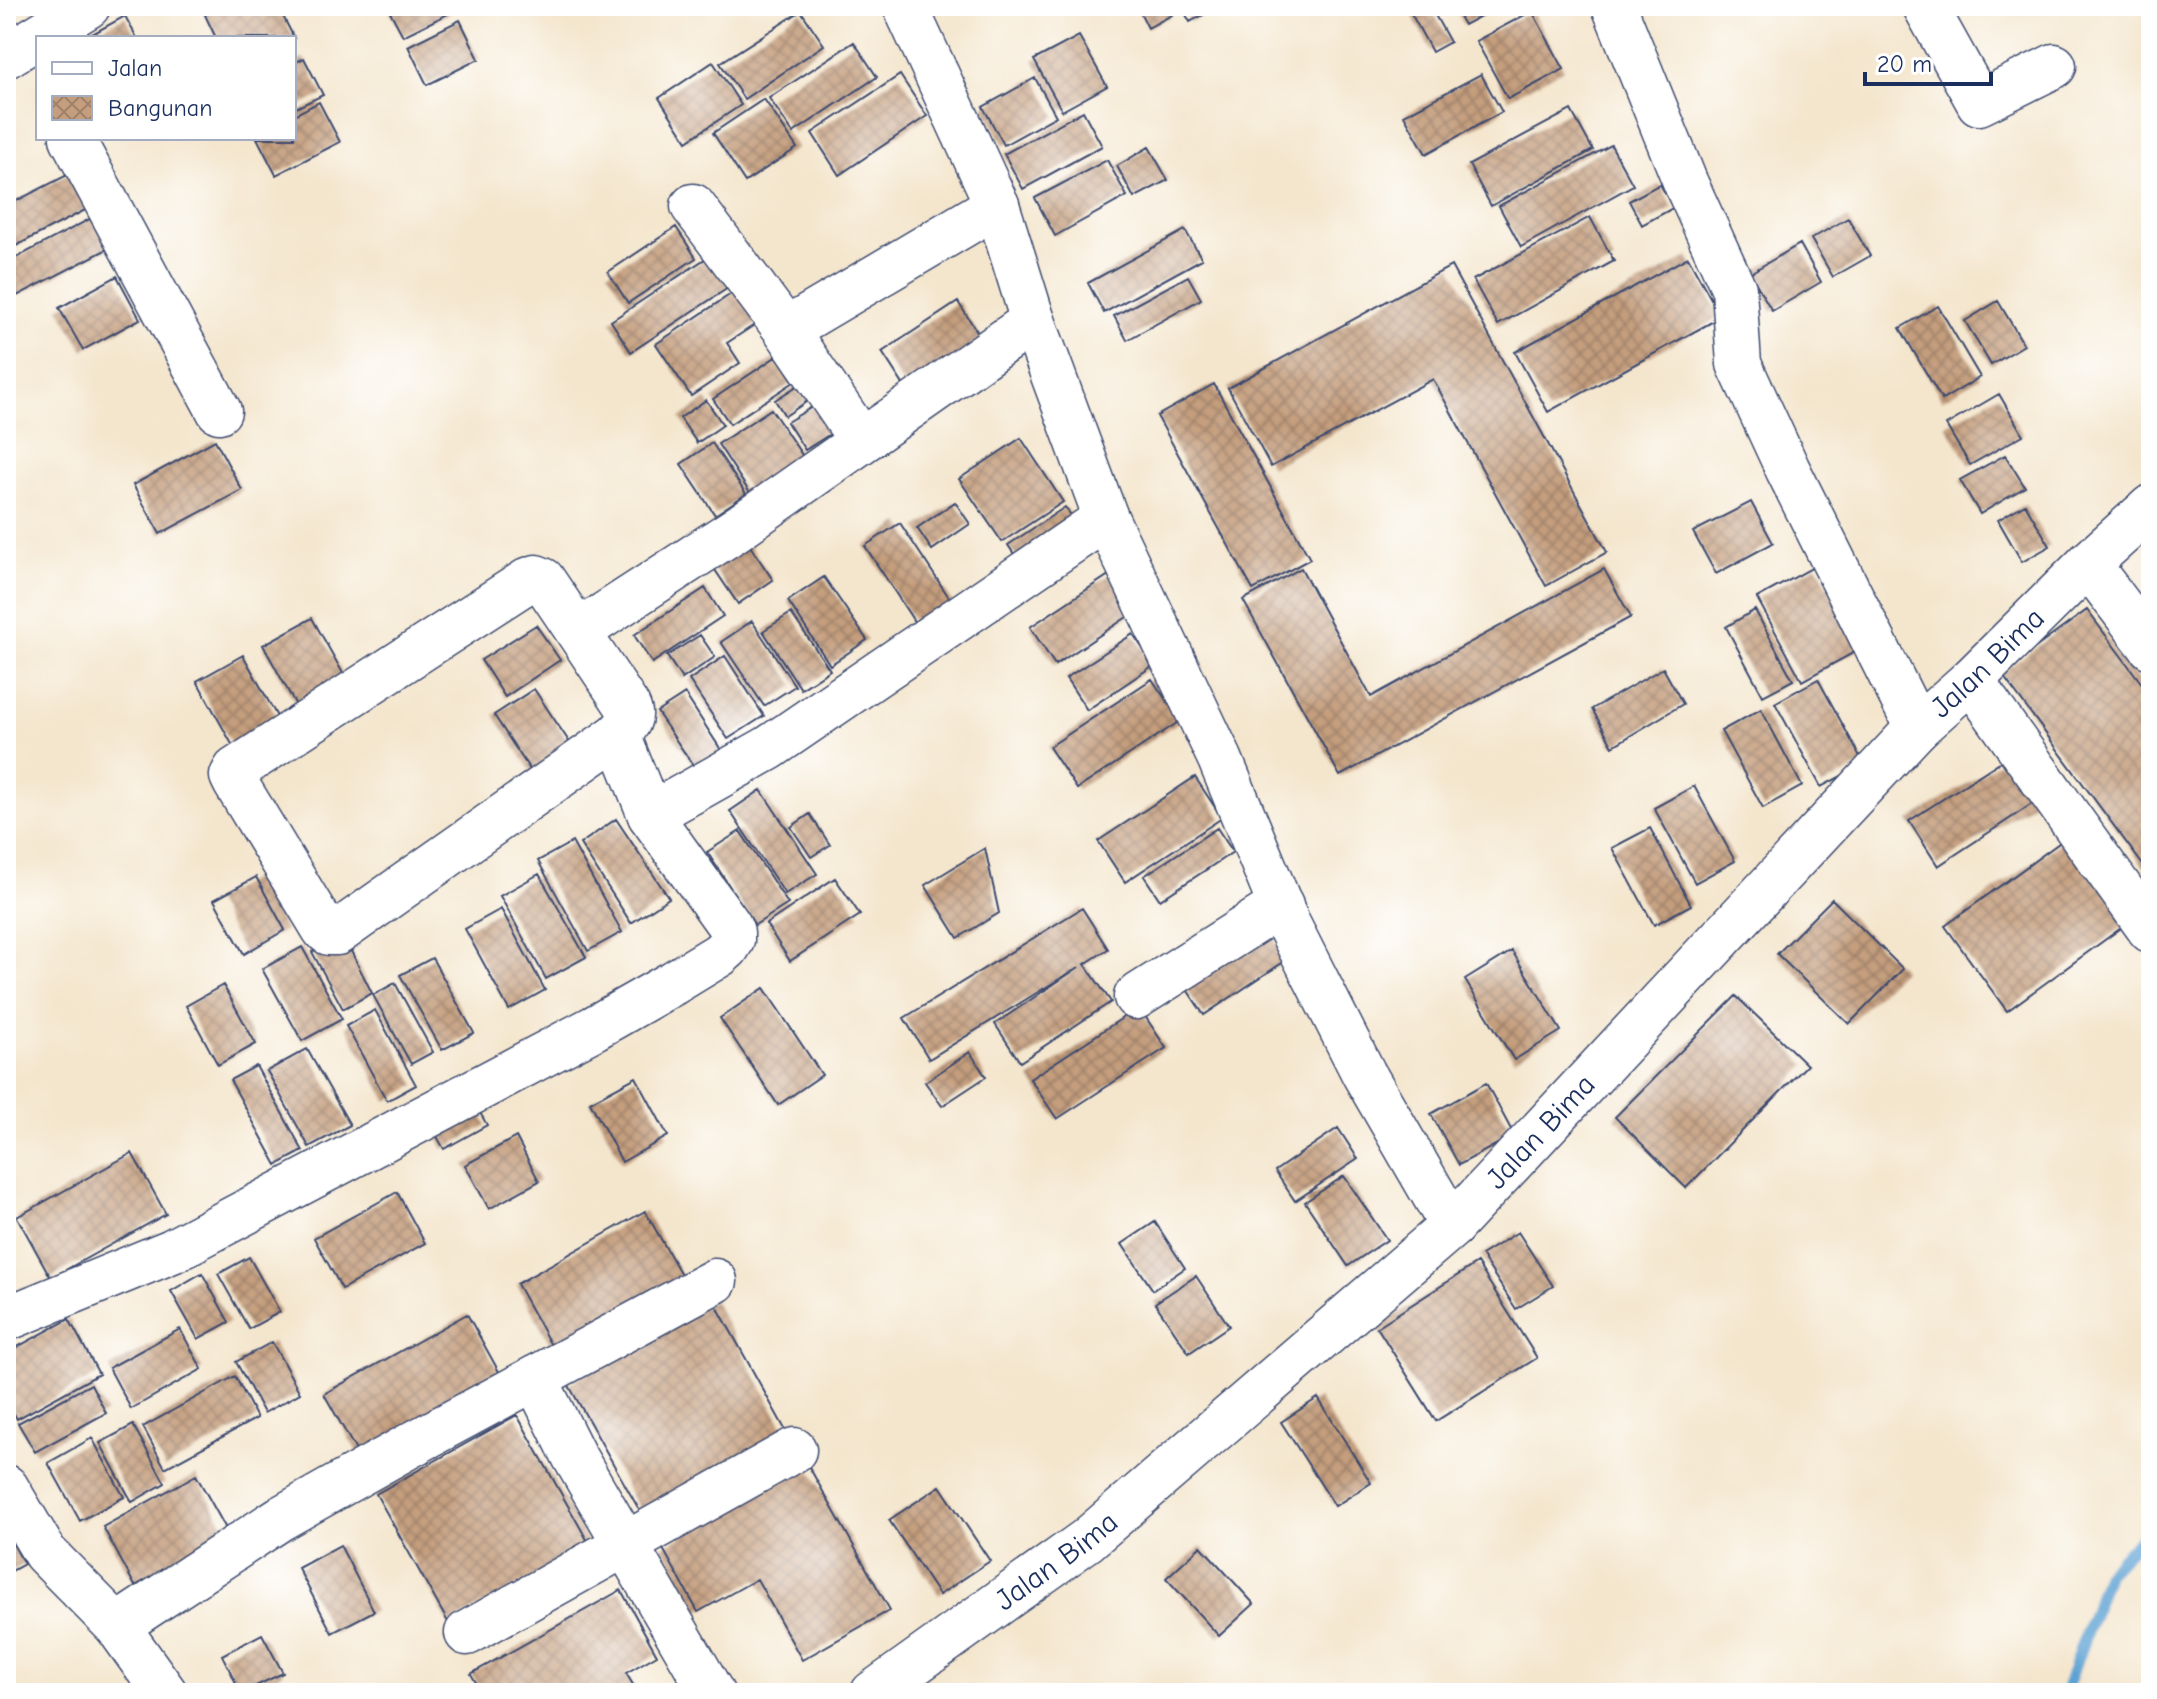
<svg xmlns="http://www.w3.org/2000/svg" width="2157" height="1699" font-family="'Comic Neue',sans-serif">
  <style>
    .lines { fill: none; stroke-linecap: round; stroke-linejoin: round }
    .stream { stroke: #5da2d3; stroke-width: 12 }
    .building { fill: url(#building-cross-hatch) }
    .minor-casing { stroke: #3c4a6f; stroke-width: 47 }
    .minor { stroke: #fff; stroke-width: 44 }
    .labels { text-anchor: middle; stroke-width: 6; stroke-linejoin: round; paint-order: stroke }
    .street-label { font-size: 30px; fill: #1b2f5e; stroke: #fff }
  </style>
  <defs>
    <pattern id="building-cross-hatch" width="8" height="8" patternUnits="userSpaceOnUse" patternTransform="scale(2)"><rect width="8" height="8" fill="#c59e7d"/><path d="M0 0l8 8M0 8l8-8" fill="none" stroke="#9f816a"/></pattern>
  </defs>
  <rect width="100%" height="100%" fill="#fff"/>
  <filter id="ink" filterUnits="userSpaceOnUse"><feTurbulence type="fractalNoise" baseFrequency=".0125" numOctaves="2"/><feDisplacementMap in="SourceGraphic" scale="16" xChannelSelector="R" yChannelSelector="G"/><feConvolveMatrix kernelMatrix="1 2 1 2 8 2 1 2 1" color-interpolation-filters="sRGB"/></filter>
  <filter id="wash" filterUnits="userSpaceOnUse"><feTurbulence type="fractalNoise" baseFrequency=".006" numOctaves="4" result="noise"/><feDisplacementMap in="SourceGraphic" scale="32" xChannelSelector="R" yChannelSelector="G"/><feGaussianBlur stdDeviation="1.8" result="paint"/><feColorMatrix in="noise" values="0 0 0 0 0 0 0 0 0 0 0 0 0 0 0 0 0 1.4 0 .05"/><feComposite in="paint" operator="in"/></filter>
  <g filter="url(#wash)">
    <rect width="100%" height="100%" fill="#f4e6cd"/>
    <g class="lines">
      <path class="stream" d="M2065,1693L2107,1573L2151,1528"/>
    </g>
    <g id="blocks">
      <path class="building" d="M224,6H278L294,38H216L205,15Z
        M387,6H464L403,36Z
        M1137,6H1166L1172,15L1148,28Z
        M1181,6H1220L1190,22Z
        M1407,6H1430L1450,42L1432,52Z
        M1453,6H1487L1490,11L1464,25Z
        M801,11L824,45L744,99L720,63Z
        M1532,11L1564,69L1508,99L1476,41Z
        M125,16L137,38H85Z
        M460,20L479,59L427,85L408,46Z
        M1079,36L1107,86L1062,111L1034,60Z
        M854,42L877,77L793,133L769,98Z
        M304,58L323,95L294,109V63Z
        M713,62L741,105L687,141L659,98Z
        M1481,74L1502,112L1426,154L1404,115Z
        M900,75L927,116L839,175L812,133Z
        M1035,78L1056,116L1004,145L983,107Z
        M764,99L797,148L745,182L713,133Z
        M319,102L340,142L276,175L257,138H294V115Z
        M1571,110L1593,150L1491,206L1469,165Z
        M1083,111L1102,146L1023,189L1004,154Z
        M1611,145L1633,185L1521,247L1499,206Z
        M1149,147L1168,180L1134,198L1117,166Z
        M1107,160L1127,196L1055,236L1035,198Z
        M77,170L95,205L6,251V206Z
        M1660,184L1673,208L1642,225L1629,201Z
        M101,213L117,244L17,296L6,276V263Z
        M1590,217L1614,261L1498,325L1473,280Z
        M1848,218L1870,256L1833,277L1811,239Z
        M676,227L696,258L628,303L608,272Z
        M1185,230L1202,259L1104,313L1088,283Z
        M1800,244L1821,282L1772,311L1750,273Z
        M714,253L734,284L631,352L611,321Z
        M1688,257L1721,317L1548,412L1515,352Z
        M1451,266L1607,552L1546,586L1433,379L1271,467L1228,388Z
        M117,276L140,319L83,350L59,308Z
        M1188,276L1201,299L1127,340L1114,316Z
        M743,286L765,318L727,343L740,363L691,396L656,344Z
        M1998,301L2024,345L1991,365L1965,321Z
        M958,302L982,339L906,389L882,352Z
        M1938,306L1980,377L1942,400L1900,328Z
        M777,356L794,382L730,424L713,399Z
        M808,379L818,394L785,416L775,400Z
        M1214,384L1310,559L1253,590L1157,416Z
        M1999,394L2023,435L1970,465L1946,425Z
        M706,400L723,425L697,443L680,418Z
        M819,403L835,431L805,450L787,422Z
        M771,409L804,458L750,493L718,444Z
        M1021,438L1063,502L1002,542L959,479Z
        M215,440L242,490L160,534L133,485Z
        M712,443L746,494L715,515L681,464Z
        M2005,455L2025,487L1980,514L1960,480Z
        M955,502L970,524L932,550L917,528Z
        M1751,502L1773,543L1716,574L1693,532Z
        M2025,504L2050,546L2022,562L1998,520Z
        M1065,507L1080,528L1022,566L1008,545Z
        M900,523L954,605L919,629L865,546Z
        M744,537L773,580L738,604L709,561Z
        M1817,565L1862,648L1802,681L1757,598Z
        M1301,568L1371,697L1604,569L1631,617L1340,776L1243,600Z
        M1112,573L1136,611L1055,665L1030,627Z
        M824,577L867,640L830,665L788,601Z
        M705,588L723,616L652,663L634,635Z
        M1755,610L1793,680L1763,696L1726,627Z
        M2087,610L2151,696V876L2001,673Z
        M791,613L830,670L801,689L763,631Z
        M312,618L349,684L299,711L263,645Z
        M752,621L795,686L764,706L721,642Z
        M536,625L560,660L505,697L481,660Z
        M1133,634L1154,665L1087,710L1066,678Z
        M700,635L715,657L682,679L667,656Z
        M243,655L280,722L234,748L197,681Z
        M725,656L764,716L728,739L689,680Z
        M1663,668L1683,704L1613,746L1592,709Z
        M1152,679L1180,721L1077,789L1049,747Z
        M1818,679L1864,764L1821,787L1775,703Z
        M534,689L576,752L536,779L494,715Z
        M685,694L723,753L697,771L657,712Z
        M1761,709L1802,786L1763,808L1721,731Z
        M2006,758L2035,802L1938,866L1909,821Z
        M1195,777L1222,818L1125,882L1098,841Z
        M1694,786L1735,861L1695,883L1654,808Z
        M761,790L817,874L785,894L730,811Z
        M810,814L830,845L811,857L791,827Z
        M616,819L669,898L631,923L580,844Z
        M1217,828L1233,852L1160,900L1144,876Z
        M1650,828L1691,905L1654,925L1612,848Z
        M740,831L788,904L755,925L707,852Z
        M2066,838L2128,923L2007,1011L1945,926Z
        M572,842L622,932L588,951L538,861Z
        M985,848L999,913L958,938L925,885Z
        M539,874L586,957L546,979L500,896Z
        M256,877L285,930L244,954L214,900Z
        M835,878L860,915L790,961L766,924Z
        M1832,899L1903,969L1849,1024L1777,954Z
        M1082,908L1108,949L1085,964L1111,1002L1020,1062L995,1024L1079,967L929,1059L904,1018Z
        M501,909L545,990L509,1010L465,929Z
        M1262,921L1288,959L1204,1015L1178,976Z
        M343,935L372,993L343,1009L312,952Z
        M302,947L342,1019L302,1041L262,969Z
        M1512,951L1561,1031L1514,1060L1465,980Z
        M432,958L474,1033L442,1050L400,975Z
        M395,983L433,1052L411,1064L373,995Z
        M223,985L256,1044L218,1065L186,1006Z
        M764,988L822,1075L778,1105L720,1018Z
        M1736,996L1807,1065L1686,1188L1615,1117Z
        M1139,1007L1166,1048L1057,1119L1030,1079Z
        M375,1010L416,1085L387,1101L346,1026Z
        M307,1049L350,1125L309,1147L267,1071Z
        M970,1052L986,1077L942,1106L925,1082Z
        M256,1066L303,1151L277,1165L230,1080Z
        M636,1077L668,1136L622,1162L590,1102Z
        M1486,1083L1514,1135L1459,1165L1431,1114Z
        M474,1102L487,1125L444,1149L431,1126Z
        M1338,1128L1358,1159L1295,1201L1275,1171Z
        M516,1137L539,1181L489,1209L465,1165Z
        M132,1153L166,1214L51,1278L17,1217Z
        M1344,1176L1387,1240L1348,1266L1305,1202Z
        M397,1192L425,1243L342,1289L314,1238Z
        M645,1211L682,1276L553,1349L517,1284Z
        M1155,1222L1185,1268L1153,1290L1122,1244Z
        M1518,1232L1553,1286L1516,1309L1481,1255Z
        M249,1257L280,1312L249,1329L218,1274Z
        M1477,1263L1537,1358L1436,1421L1377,1327Z
        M202,1273L229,1322L198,1339L171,1291Z
        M1196,1276L1229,1326L1189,1353L1155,1303Z
        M714,1301L786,1431L641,1513L568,1384Z
        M467,1314L503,1379L359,1456L324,1394Z
        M69,1319L99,1374L17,1419L6,1400V1353Z
        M180,1329L202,1369L131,1409L109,1368Z
        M272,1342L300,1393L264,1413L236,1362Z
        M235,1376L257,1418L165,1468L143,1427Z
        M91,1384L106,1413L35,1452L18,1423Z
        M1318,1398L1371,1483L1335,1506L1281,1422Z
        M517,1415L590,1545L449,1624L376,1494Z
        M133,1425L165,1483L132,1502L100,1443Z
        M92,1438L124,1497L80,1521L48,1463Z
        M808,1465L890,1610L802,1660L757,1579L698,1612L662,1547Z
        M196,1475L229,1534L135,1586L103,1527Z
        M940,1486L990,1561L939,1595L889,1520Z
        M6,1531L24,1564L6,1574Z
        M340,1545L374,1611L332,1633L298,1568Z
        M1201,1546L1254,1604L1219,1636L1166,1578Z
        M621,1590L657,1655L626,1673L638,1693H482L471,1674Z
        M262,1634L283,1673L241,1693L222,1655Z"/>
    </g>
  </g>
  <g filter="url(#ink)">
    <use href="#blocks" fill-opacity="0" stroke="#3c4a6f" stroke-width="2"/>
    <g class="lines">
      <defs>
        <g id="minor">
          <path d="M905,6L997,205L1033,321L1106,518L1220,759L1288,924L1364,1074L1452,1226"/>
          <path d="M1614,6L1686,184L1734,289L1739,364L1788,470L1917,728"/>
          <path d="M1925,6L1979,103L2054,66"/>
          <path d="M6,56L88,6"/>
          <path d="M72,138L219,411"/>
          <path d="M693,206L786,330L997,205"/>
          <path d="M786,330L861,440"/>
          <path d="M2088,564L2151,647"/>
          <path d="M578,632L543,580L536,577L530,579L235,770L232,776L235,782L324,929L329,933H337L618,735C626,726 634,719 628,707L578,632L735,530L1033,321"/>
          <path d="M1971,680L2150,930"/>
          <path d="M618,735L650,815"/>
          <path d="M1136,997L1281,905"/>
          <path d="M6,1319L172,1251L594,1028L673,983L719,955L727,948L732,940V932L729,925L650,815L769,748L1106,518"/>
          <path d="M535,1378L574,1456L712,1693"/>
          <path d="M6,1487L45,1553L117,1626L165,1693"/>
          <path d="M117,1626L281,1518L409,1446L715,1281"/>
          <path d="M467,1633L794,1450"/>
          <path id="s1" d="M873,1693L1087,1540L1452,1226L1917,728L1971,680L2088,564L2151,507"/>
        </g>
      </defs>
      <use href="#minor" class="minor-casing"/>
      <use href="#minor" class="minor"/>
    </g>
  </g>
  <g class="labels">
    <g class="street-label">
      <text dy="10" stroke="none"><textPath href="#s1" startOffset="1522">Jalan Bima</textPath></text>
      <text dy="10" stroke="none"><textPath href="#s1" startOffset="874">Jalan Bima</textPath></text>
      <text dy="10" stroke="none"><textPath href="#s1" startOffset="226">Jalan Bima</textPath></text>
    </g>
  </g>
  <rect width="2157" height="1699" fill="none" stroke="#fff" stroke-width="32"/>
  <rect x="36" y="36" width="260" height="104" fill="#ffffff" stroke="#a4acbf" stroke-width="2"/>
  <rect x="52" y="62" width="40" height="12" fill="#ffffff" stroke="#a4acbf" stroke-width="2"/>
  <text x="108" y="76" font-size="24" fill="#1b2f5e">Jalan</text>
  <rect x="52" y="96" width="40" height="24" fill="url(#building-cross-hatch)" stroke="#a4acbf" stroke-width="2"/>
  <text x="108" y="116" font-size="24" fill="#1b2f5e">Bangunan</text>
  <path d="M1865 72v12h126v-12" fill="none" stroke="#1b2f5e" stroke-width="4"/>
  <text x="1877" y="72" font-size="24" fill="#1b2f5e" stroke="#ffffff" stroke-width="6" paint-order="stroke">20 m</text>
</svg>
